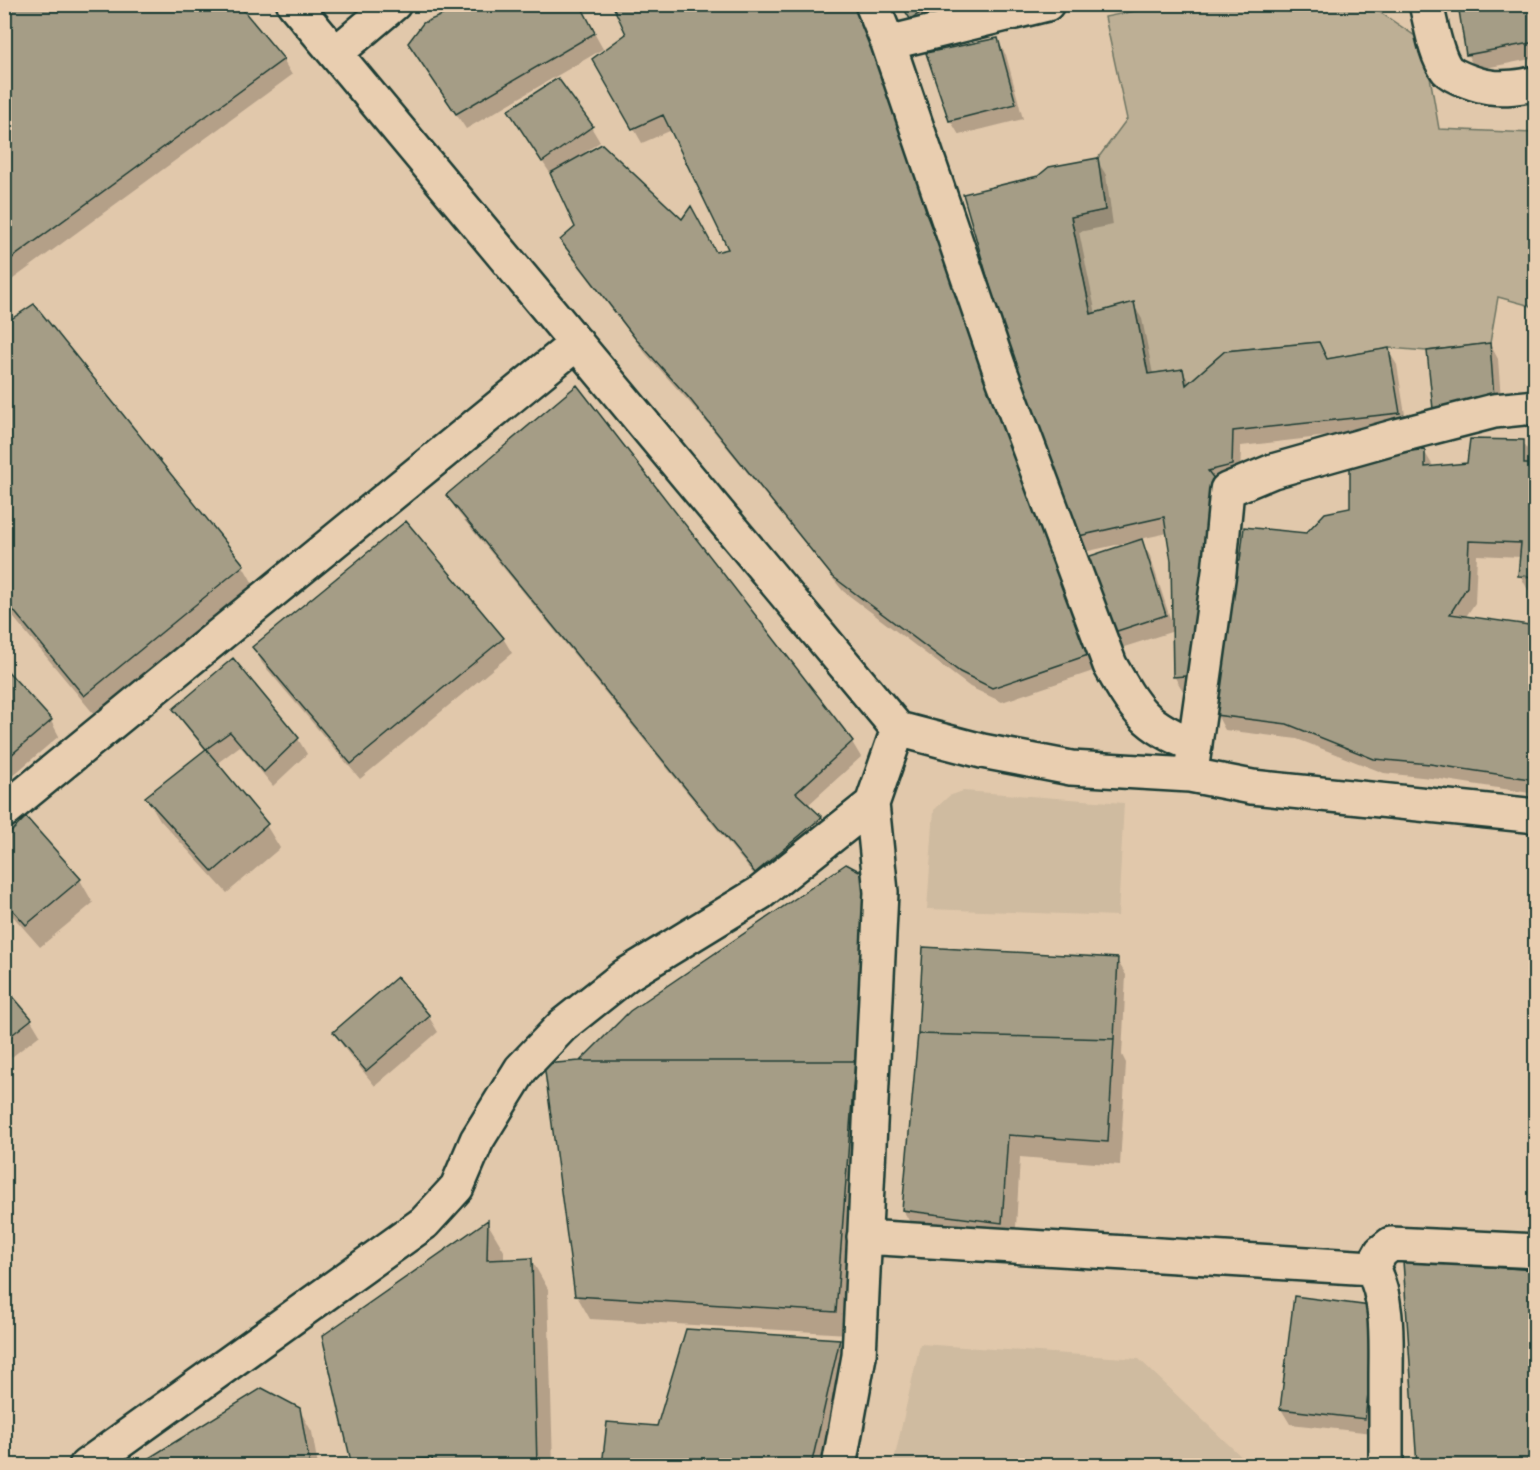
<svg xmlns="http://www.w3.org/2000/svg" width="1540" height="1470" font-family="Kalam,sans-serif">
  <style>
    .built { fill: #cfbba0 }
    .green { fill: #bdaf95; stroke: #6e7664; stroke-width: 1.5 }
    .shadow { fill: #0003; fill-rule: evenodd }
    .building { fill: #a59d86; stroke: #1f3d34; stroke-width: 1.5 }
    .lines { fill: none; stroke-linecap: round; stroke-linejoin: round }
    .street-casing { stroke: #1f3d34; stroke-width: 38 }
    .street { stroke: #e9ceb0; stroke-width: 33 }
  </style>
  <rect width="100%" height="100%" fill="#e1c8ab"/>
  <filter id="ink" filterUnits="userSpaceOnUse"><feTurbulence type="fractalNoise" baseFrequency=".0167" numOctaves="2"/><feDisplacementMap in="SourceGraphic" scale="12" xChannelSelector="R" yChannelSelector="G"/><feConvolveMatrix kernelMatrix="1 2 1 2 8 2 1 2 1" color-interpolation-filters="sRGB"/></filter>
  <g filter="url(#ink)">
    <path class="built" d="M963,791L1124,803L1118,916L927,909L934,810L949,796Z
      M920,1344L1139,1359L1250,1465H893Z"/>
    <path class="green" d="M1170,4L1372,7L1424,42L1439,129L1535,133V307L1498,297L1490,343L1427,351L1389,348L1327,359L1319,342L1225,351L1186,385L1183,369L1148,374L1134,303L1091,314L1071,217L1105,210L1098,158L1127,119L1105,17Z"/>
    <path class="shadow" d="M4,4H236L283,60L292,75L5,285Z
      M578,4L603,49L466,129L419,58Z
      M614,4H732L942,221L933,227L1054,537L1102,668L1002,702L970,687L843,591L699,413L646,354L570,255L562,240L577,227L552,176L518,125L591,127L600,142L585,152L586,154L716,254L731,250L672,130L642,143L594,59L628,35Z
      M903,4H968L920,33Z
      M1536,4V58L1476,70L1467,54Z
      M997,40L1006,55L1023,119L959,135L950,120Z
      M1097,160L1106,175L1113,225L1079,232L1096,314L1133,304L1142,319L1153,374L1182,370L1190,384L1388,350L1397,365L1407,427L1241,446L1240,480L1206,690L1183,691L1174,676V631L1118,649L1109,634L1138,540L1084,552L1075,537L1038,178ZM1168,533L1173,560V627L1150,556L1140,539Z
      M34,306L243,566L260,596L103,725L4,606V326Z
      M1490,344L1498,359L1502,413L1444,424L1435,409L1429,352Z
      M1523,442L1532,457V465H1536V591L1528,590L1520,575L1521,557L1477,555L1475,603L1465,618L1536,628V794L1440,779L1384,773L1297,739L1225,730L1217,715L1307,534L1352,509L1424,451L1433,466L1468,464Z
      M448,495L852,742L861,757L808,805L820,818L829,833L765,888L456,510Z
      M503,638L512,653L360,779L262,663L254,647Z
      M4,669L51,721L59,736L4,783Z
      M175,709L298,739L307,754L273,786L240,746L216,764L266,825L280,848L227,893L160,820L147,798L206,751L184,724Z
      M4,841L80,880L93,903L40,947L4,906Z
      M866,876L848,1334L590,1319L577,1296L580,1062Z
      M1117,960L1126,975L1122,1055L1126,1063L1120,1165L1020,1157L1015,1245L916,1233L903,1210Z
      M4,988L31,1020L40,1035L4,1063Z
      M429,1017L438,1032L375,1086L344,1048L335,1033Z
      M487,1222L504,1251V1261L531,1259L548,1289L553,1466H354Z
      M1377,1309L1373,1433L1290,1424L1281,1409Z
      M839,1341L856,1371L835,1466H604L658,1428Z
      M299,1409L312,1432L318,1466H311L304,1425H301Z"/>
    <path class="building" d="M4,4H238L284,59L4,264Z
      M468,4H580L595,33L456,114L408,43L423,23Z
      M612,4H731L732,6L735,4H861L935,206L925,211L1046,521L1094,653L992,688L960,672L832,576L689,398L635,338L560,240L575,227L550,173L602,144L682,219L691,206L716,252L728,249L663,115L632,129L592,59L626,34Z
      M901,4H936L910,19Z
      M1458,4H1536V42L1466,55Z
      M998,38L1016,104L949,121L926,53Z
      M558,78L593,126L542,162L508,110Z
      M1098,158L1105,210L1071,217L1091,314L1134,302L1148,374L1183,369L1186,385L1225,351L1319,342L1327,359L1389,348L1400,413L1233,431L1232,465L1208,471L1222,489L1198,675L1173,677L1171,561L1164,517L1074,537L1013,365L963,194L1038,176L1049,167Z
      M34,304L244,565L84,696L4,599V324Z
      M1490,343L1494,398L1433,409L1427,351Z
      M577,385L853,741L796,793L822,817L755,873L446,495Z
      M1470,439L1524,440V464H1536V577L1518,576L1521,543L1469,541L1467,587L1450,614L1536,626V780L1430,764L1374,759L1287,724L1215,715L1231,563L1240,561L1244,527L1306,533L1325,513L1350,508V454L1425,450V467L1467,463Z
      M406,521L504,638L351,764L252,647Z
      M1142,539L1166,615L1108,634L1084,558Z
      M233,658L299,738L264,772L230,732L206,749L173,709Z
      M4,667L52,720L4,761Z
      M206,749L268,824L213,872L145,797Z
      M26,817L81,879L26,925L4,900V839Z
      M846,864L867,875L855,1061H580L630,1011Z
      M923,947L1118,958L1114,1039L918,1034Z
      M397,977L430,1016L366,1071L333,1032Z
      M4,986L32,1019L4,1041Z
      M918,1034L1114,1039L1108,1142L1008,1135L1002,1223L902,1210Z
      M580,1061H855L836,1312L575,1296L544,1064Z
      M488,1220L487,1260L532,1258L537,1466H433L432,1458L352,1466L322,1336Z
      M1403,1261L1536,1270V1466H1417Z
      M1294,1296L1378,1307L1365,1419L1280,1409Z
      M686,1329L840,1339L811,1466H602L607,1422L657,1426Z
      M262,1388L300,1408L310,1466H136Z"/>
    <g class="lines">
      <defs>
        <path id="street" d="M294,4L898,729L982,751L1071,768L1190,775L1252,787L1536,816
          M872,4L888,43L999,368L1110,665C1135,709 1145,727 1195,745
          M1426,4C1431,23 1435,55 1447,70C1453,77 1480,86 1490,87C1503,89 1523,87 1536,83
          M888,43L1047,4
          M336,53L394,4
          M1192,765L1219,572L1227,490L1273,471L1397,436L1494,411L1536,407
          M4,811L577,343
          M864,1237L1372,1268C1389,1300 1386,1342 1386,1377C1386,1407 1386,1436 1386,1466
          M1372,1268L1381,1252L1391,1244L1536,1251
          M86,1466L424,1223L457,1187L477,1140L521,1069L563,1025L626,975L760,893L872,804L898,729
          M839,1466L859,1356L881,892L872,804"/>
      </defs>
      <use href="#street" class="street-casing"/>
      <use href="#street" class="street"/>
    </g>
  </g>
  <rect width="1540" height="1470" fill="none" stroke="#e9ceb0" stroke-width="24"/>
  <rect x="12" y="12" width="1516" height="1446" fill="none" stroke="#1f3d34" stroke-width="2" filter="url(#ink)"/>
</svg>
